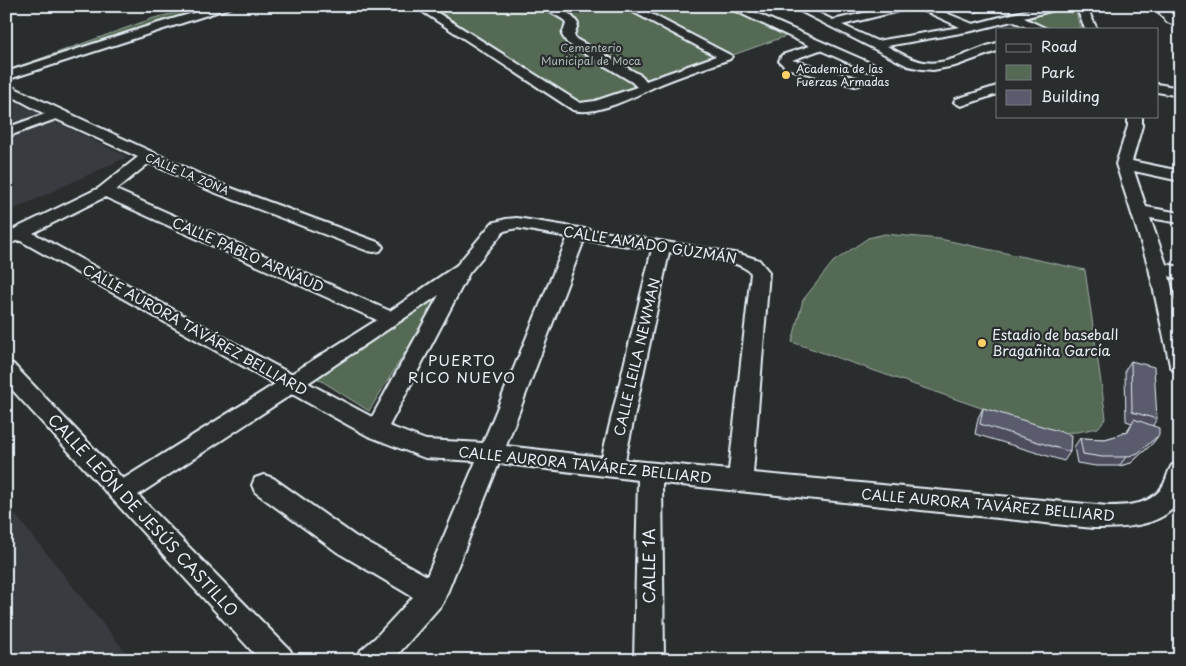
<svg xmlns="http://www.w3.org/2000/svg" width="1186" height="666" font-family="'Playpen Sans',sans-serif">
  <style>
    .built { fill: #383b41 }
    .green { fill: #546a55; stroke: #9eaea6 }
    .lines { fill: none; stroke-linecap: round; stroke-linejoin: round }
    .street-casing { stroke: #e8f1f8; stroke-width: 4 }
    .street { fill: #2a2d2e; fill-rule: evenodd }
    .wall { fill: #4d4e5e; stroke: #e8f1f8 }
    .shaded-wall { fill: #3f404c; stroke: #e8f1f8 }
    .building { fill: #5a5b6d; stroke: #e8f1f8 }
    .poi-dot { fill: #ffd166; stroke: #2a2d2e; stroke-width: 2 }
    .labels { text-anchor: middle; stroke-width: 4.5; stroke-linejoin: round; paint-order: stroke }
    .far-park-label { font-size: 11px; fill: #adbbb7; stroke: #2a2d2e }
    .far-poi-label { font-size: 11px; fill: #e8f1f8; stroke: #2a2d2e; text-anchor: start }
    .far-street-label { font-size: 11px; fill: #e8f1f8; stroke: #2a2d2e }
    .street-label { font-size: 14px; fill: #e8f1f8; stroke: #2a2d2e }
    .poi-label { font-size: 14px; fill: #e8f1f8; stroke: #2a2d2e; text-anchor: start }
    .neighbourhood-label { font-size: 15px; letter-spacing: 1px; fill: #e8f1f8; stroke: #2a2d2e }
    .near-street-label { font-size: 16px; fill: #e8f1f8; stroke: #2a2d2e }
  </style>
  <rect width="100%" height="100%" fill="#2a2d2e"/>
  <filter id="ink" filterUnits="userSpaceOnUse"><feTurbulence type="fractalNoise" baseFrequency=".02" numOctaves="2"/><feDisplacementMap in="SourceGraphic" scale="10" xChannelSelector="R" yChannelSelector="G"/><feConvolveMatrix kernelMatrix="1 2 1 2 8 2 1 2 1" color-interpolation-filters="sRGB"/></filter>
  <g filter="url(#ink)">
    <path class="built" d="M6,97L127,157L6,213Z
      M6,503L132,660H6Z"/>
    <path class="green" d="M204,6H224L6,74V71L154,18Z
      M423,6H720L789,35L584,108Z
      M1075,6L1080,29H1045L1023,20Z
      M885,234L940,239L1085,270L1106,418L1098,428L1077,432L1058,433L1027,424L792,342L803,300L833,262L868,238Z
      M446,286L369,411L317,378Z"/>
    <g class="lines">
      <defs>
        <path id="street" d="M217,6H235L6,80V72L152,25Z
          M414,6H427L580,103L595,101L637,87L632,82L567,43L562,35L566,24L564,20L540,6C555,6 570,10 578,24L574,35L576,39L642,76L646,81L716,56L622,6H636L732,56L730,59C705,68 679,76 654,87C634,97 596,116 573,110Z
          M725,6H740L875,65L877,68L875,71H867L820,50L792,60L860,79L861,82L860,85L855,86L786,68L779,61L782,55L810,46Z
          M790,6H804L833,20L893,6H929L973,24L1043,6H1062L1061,8L1024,18L1047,29H1031L1012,21L972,31L887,46C897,51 906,57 916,60C944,70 972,49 997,43V51L955,66L933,70L922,69L908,66ZM911,8L927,12L960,27L877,41L842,25Z
          M1076,6H1086L1097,29H1085Z
          M1154,6H1165L1175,18L1180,20V27L1167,22Z
          M6,84L223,185L380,243L383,247L380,251L374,252L368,251L211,191L149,163L116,190L390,311L457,265L492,223L506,219L517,218L740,254L759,260L769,272L753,473L1108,506C1128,506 1153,505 1164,484C1167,478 1168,471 1172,465L1180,462V500C1162,528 1122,528 1093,528L662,483L664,660H634L638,480L499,463L443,603L393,660H356L361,650L375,638L413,597L337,552L255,492L252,485L255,478L264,475L273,478L355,536L427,576L476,461L425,458L417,455L368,436L292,394L138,495L290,650L295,660H260L6,383V362L13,364L123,479L275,384L19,240L6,245V233L99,188L138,157L56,119L6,137V128L45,114L6,93ZM105,197L377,320L291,374L33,233ZM517,228L568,237L483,443L426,440L389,426L469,273L504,231ZM584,240L652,249L602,457L506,446ZM669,252C689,255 738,258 751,273L729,470L625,460ZM439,295L372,417L308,383Z
          M1157,84L1180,88V96L1157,92Z
          M997,86V94L961,106L954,102L956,99Z
          M1128,116H1142V126L1132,161L1180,171V181L1134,171L1146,207L1180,213V223L1150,218L1166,264L1180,267V279L1169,276L1180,321V372L1173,370L1170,365L1149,268L1116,164L1128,126Z"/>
      </defs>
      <use href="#street" class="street-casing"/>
      <use href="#street" class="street"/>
    </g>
    <path class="wall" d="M961,6H1004L973,13L961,7Z
      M1131,361L1157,419L1153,425L1159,435L1152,444L1131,463L1119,466H1096L1077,463L1074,447L1080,438L1105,439L1119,435L1126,432L1132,423L1126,421L1125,370Z
      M983,408L1070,452L1064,461L975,434L978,418Z"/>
    <path class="shaded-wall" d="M975,6H1004L973,13Z
      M1159,435L1152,444L1131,463L1119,466L1126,457Z"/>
    <path class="building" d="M1131,361L1154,367L1157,419L1132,412Z
      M983,408L1071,435L1070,452L980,424Z
      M1134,419L1159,428V435L1138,453L1126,457H1102L1083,454L1080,438L1105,439L1119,435L1128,431Z"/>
  </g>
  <g class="poi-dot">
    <circle cx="786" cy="75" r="5"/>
    <circle cx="982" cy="343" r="5"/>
  </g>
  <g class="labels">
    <g class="far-park-label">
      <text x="591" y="52">Cementerio<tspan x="591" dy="13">Municipal de Moca</tspan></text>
    </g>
    <g class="far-poi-label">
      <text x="796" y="73">Academia de las<tspan x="796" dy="13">Fuerzas Armadas</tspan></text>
    </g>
    <g class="far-street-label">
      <text transform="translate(187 174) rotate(23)" y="4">CALLE LA ZONA</text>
    </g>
    <g class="street-label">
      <text transform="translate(650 245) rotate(9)" y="5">CALLE AMADO GUZMÁN</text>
      <text transform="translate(248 255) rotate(24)" y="5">CALLE PABLO ARNAUD</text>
      <text transform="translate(195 330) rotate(29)" y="5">CALLE AURORA TAVÁREZ BELLIARD</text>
      <text transform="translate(637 357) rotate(-77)" y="5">CALLE LEILA NEWMAN</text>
      <text transform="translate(585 465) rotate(6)" y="5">CALLE AURORA TAVÁREZ BELLIARD</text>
      <text transform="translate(988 505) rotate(5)" y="5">CALLE AURORA TAVÁREZ BELLIARD</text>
    </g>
    <g class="poi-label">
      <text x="992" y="340">Estadio de baseball<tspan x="992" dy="16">Bragañita García</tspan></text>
    </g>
    <g class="neighbourhood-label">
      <text x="462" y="366">PUERTO<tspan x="462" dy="17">RICO NUEVO</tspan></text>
    </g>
    <g class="near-street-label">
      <text transform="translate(143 515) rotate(47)" y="6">CALLE LEÓN DE JESÚS CASTILLO</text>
      <text transform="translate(649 566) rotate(-90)" y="6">CALLE 1A</text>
    </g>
  </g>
  <rect width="1186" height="666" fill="none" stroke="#2a2d2e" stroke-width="25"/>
  <rect x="12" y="12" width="1161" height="641" fill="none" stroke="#e8f1f8" stroke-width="2" filter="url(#ink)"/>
  <rect x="996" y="28" width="162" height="90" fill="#2a2d2e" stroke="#767b7f"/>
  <rect x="1006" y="44" width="25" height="8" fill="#2a2d2e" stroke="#767b7f"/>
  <text x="1041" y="52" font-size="15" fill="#e8f1f8">Road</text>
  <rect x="1006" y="65" width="25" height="15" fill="#546a55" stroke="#767b7f"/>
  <text x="1041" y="78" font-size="15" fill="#e8f1f8">Park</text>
  <rect x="1006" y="90" width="25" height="15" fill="#5a5b6d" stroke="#767b7f"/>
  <text x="1041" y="102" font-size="15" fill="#e8f1f8">Building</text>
</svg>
